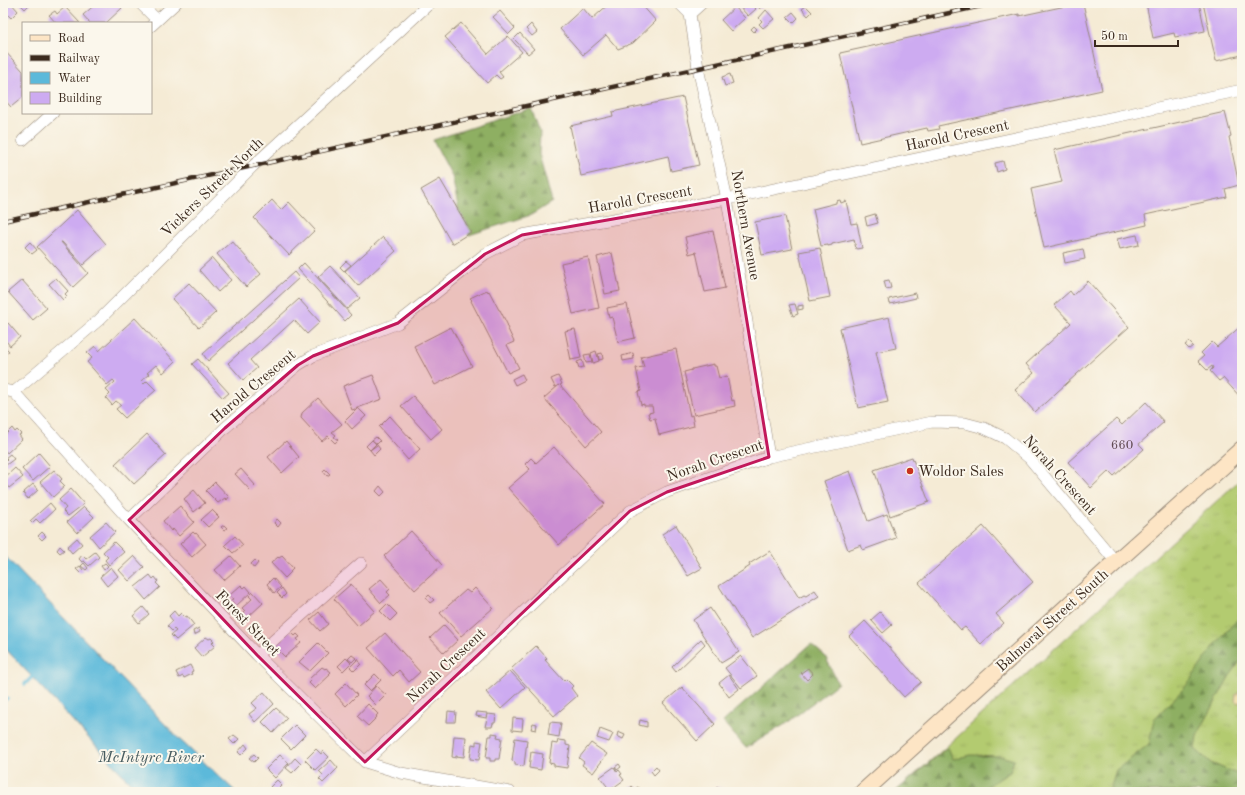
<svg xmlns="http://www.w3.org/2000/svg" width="1245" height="795" font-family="'Old Standard TT',serif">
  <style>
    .grass { fill: url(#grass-tufts); stroke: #777a47 }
    .forest { fill: url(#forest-firs); stroke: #646c40 }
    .sand { fill: url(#sand-dots); stroke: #94825e }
    .water { fill: #5cb9da; stroke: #4c727c }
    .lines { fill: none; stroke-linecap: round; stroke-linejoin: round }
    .stream { stroke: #5cb9da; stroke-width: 3.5 }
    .building { fill: #cdabf1 }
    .street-casing { stroke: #988a7a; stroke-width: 12 }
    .secondary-casing { stroke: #988a7a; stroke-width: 18 }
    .street { stroke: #fff; stroke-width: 11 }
    .secondary { stroke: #fde5c5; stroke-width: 16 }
    .rail-casing { stroke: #3b2a1e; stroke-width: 4.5 }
    .rail { stroke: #fbf7ec; stroke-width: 3; stroke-dasharray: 9; stroke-linecap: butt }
    .marked { fill: #c2185b; fill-opacity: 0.2; stroke: #c2185b; stroke-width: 3; stroke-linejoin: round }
    .poi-dot { fill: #c8321e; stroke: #fbf7ec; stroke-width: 1.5 }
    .labels { text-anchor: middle; stroke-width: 4; stroke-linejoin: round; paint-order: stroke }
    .number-label { font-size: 13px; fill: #604a53 }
    .street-label { font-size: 15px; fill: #3b2a1e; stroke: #fbf7ec }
    .poi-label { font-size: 15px; fill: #3b2a1e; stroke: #fbf7ec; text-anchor: start }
    .water-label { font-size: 16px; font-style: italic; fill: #475c60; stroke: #fbf7ec }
  </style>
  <defs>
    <pattern id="grass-tufts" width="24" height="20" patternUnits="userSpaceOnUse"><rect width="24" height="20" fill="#b3cb70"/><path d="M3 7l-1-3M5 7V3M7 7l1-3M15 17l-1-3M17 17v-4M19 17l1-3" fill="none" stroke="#9bae61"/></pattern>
    <pattern id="forest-firs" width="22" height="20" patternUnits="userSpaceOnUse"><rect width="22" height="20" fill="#8eaf62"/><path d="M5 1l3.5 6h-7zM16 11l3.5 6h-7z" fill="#758f50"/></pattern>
    <pattern id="sand-dots" width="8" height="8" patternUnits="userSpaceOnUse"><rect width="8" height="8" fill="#eeda9e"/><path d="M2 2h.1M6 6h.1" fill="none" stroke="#cdbb88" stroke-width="1.8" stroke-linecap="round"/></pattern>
  </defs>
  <rect width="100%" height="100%" fill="#fbf7ec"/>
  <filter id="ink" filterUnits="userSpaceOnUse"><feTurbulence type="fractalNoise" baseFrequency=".025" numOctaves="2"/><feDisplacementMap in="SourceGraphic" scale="8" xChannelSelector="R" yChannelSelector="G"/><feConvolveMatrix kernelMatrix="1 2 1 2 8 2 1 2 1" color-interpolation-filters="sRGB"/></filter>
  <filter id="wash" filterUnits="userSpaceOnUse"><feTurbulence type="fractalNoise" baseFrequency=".012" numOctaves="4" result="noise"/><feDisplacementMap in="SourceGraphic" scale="16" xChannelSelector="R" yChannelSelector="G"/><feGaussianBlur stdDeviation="0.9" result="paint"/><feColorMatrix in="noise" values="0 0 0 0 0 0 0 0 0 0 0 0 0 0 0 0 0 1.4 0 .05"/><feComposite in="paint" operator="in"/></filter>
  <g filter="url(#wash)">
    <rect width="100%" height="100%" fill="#f5ebd5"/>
    <path class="grass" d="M1242,478V792H895L955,739Z"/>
    <path class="forest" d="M531,108L540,132L539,154L552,202L531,215L469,235L462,228L452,176L433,140Z
      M1242,614V659L1229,677L1197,736L1195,749L1211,763L1242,776V792H1109L1116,770L1149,744L1154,719L1186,686L1215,645Z
      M811,644L825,656L838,683L787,723L746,748L723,722Z
      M948,747L953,759L971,755L1000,756L1014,760L1010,772L978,792H895Z"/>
    <path class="sand" d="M1242,691V702L1238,703L1235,701L1236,694Z"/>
    <path class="water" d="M3,554L179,739L236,792H139L3,646Z"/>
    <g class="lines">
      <path class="stream" d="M25,684L34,675
        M3,701L7,698"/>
    </g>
    <g id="blocks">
      <path class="building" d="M8,3H11L18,11L11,18L3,10V7Z
        M19,3H31L25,9Z
        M97,3H117L122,8L106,23H90L83,15Z
        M610,3H640L656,21L633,43L618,49L606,35L583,55L560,29L583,8L592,19Z
        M736,3H751L753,5L754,4L757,6L755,8L756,9L748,16Z
        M755,3H763L765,5L760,9Z
        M765,3H773L769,7Z
        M1080,3H1083L1102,90L938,126L939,129L928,131L927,128L860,143L840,53L1019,14V16Z
        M1146,3H1199L1205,31L1175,37L1174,33L1153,38Z
        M1203,3H1242V55L1216,61Z
        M806,6L812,12L808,16L802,9Z
        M65,7L80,23H56L49,15L55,11L57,14Z
        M735,7L745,18L731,31L721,20Z
        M766,10L774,19L763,28L759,24L762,21L759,18Z
        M500,11L515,28L509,34L493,17Z
        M793,12L798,18L793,23L787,17Z
        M461,23L488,54L508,36L522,52L499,72L503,77L500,79L496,75L487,83L445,37Z
        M531,24L537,32L532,36L526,29Z
        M754,26L757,29L754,32L751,29Z
        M520,33L534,49L528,54L514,39Z
        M3,49L23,71V97L11,107L3,98Z
        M730,74L733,83L725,86L722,77Z
        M683,97L699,165L671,171L668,156L581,176L570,126L613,116L612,112Z
        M1225,112L1231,136L1229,137L1239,185L1225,189L1227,197L1145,215L1147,225L1044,248L1031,189L1062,182L1054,150Z
        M1003,161L1005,169L997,172L995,163Z
        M440,179L471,232L452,244L421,190Z
        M272,200L281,210L289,202L315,230L289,255L254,218Z
        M840,200L841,203L846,201L851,224L857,223L862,248L856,249L854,239L832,244V245L828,246V245L821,246L813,209L836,203V201Z
        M77,210L106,244L83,265L62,242H61L88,273L73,287L37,247Z
        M875,214L878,223L867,226L865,217Z
        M785,216L792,249L762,255L755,222Z
        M713,231L725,288L705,292L696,252L689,254L685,237Z
        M1137,235L1139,245L1120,249L1117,239Z
        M383,237L396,251L358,286L345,271Z
        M232,241L261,274L246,287L217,254Z
        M30,242L37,250L32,254L25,247Z
        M820,248L830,297L810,301L799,252Z
        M1083,249L1085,259L1065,263L1063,253Z
        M612,253L620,291L605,294L597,257Z
        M588,257L599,308L573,314L561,263Z
        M212,258L231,280L218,292L199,270Z
        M346,261L351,265L344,271L340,267Z
        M304,263L351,315L345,321L298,269Z
        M330,266L360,298L347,309L318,277Z
        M294,272L299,278L208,361L203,354Z
        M56,278L68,291L65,294L67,296L63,300L49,284Z
        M22,280L47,308L33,320L8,292Z
        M889,280L891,288L886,289L884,281Z
        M1088,281L1129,327L1035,412L1015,390L1034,373L1026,364L1071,323L1054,305L1070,291L1073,295Z
        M189,283L216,312L199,328L172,299Z
        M487,290L488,292L489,291L499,310H500L508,326L507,327L514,342L507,345L519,368L508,373L471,301L472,300L470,298Z
        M915,293L916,298L890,304L889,299Z
        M299,299L320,322L307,334L294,320L250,360L257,368L243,380L228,363Z
        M627,304L635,338L618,342L612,317L609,318L607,308Z
        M795,304L798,314L793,316L789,305Z
        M803,305V309L798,310V306Z
        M889,317L896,348L876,352L888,402L858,408L840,328Z
        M135,318L175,362L163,373L156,365L147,373L149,374L141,381L144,384L147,381L156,390L125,418L116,409L121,405L116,401L112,405L106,398L110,394L106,390L115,382L113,380L107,385L87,362L92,358L87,353L95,346L99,351Z
        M8,323L20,337L10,346L3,337V328Z
        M1242,325V399L1223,378L1219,381L1210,371L1213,368L1212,366L1207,370L1198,361L1204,356L1201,353L1212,342L1217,347Z
        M451,327L472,366L435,385L414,346Z
        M575,329L581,358L571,360L565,331Z
        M1189,342L1193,346L1189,349L1185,345Z
        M3,345L9,351L3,356Z
        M676,349L690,416L692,415L694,426L659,435L655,418L650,419L648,413L653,412L652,406H644V404L641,405L638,392L641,391L636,368L644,367L641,357Z
        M596,351L599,361L593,363L591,353Z
        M602,353L603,359L599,360L598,354Z
        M633,353L634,359L623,361L622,356Z
        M590,354L592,362L586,363L584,355Z
        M198,359L229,393L223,398L192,364Z
        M582,360L584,367L579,368L577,362Z
        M714,364V366H716L719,378L727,376L732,401L734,400L735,406L694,415L684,372L692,370V369Z
        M522,374L525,380L515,385L512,379Z
        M373,375L382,399L352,410L343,386Z
        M558,376L562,384L560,385L601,432L586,446L544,398L559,385L555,387L551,379Z
        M413,396L442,429L431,439L401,406Z
        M318,398L342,424L332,432L336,435L334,437L338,440L335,443L328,436L322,441L301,418L302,413Z
        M1146,402L1164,422L1139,444L1144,449L1114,476L1109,471L1091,488L1068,462L1116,419L1122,425Z
        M358,408L366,416L352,429L345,421Z
        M390,416L420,449L408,460L379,427Z
        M12,428L15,432L17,430L21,434L19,435L22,439L7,453L3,448V437Z
        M147,434L166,455L134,484L115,464Z
        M376,437L380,441L377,444L372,440Z
        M372,440L376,444L370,450L366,446Z
        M286,441L299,457L282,473L268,457Z
        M377,445L380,449L374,455L370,450Z
        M554,447L605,504L559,545L508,488L530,469L525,464L531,458L536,463Z
        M39,453L50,466L33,481L22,469Z
        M10,454L14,459L6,465L4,463L7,460L5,458Z
        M912,457L929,502L890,516L874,470Z
        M15,468L23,477L9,488L3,481V479Z
        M241,469L255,485L250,490L235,474Z
        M325,469L330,474L327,476L323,471Z
        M54,470L62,479L60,481L65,486L53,497L40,482Z
        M850,471L868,521L887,514L896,538L863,550L861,545L848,550L824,481Z
        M215,482L229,497L227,500L225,498L218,503L206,491Z
        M33,484L38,490L28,499L23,493Z
        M380,486L385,492L381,496L376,491Z
        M71,489L84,504L68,516L63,511L66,508L59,500Z
        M194,490L205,503L194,512L184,499Z
        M50,503L55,509L40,523L36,519L32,523L30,521Z
        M180,506L194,522L179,536L173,529L171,531L163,521Z
        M84,507L94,517L77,533L67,522Z
        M212,510L219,517L208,527L201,520Z
        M277,519L281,523L278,527L274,523Z
        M106,522L115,532L99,547L90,536Z
        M224,525L227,528L224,530L221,527Z
        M676,525L702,568L688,576L662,534Z
        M983,526L1033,582L996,614L1004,623L981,644L965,627L961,630L919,583Z
        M411,531L442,565L415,590L384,556Z
        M42,532L46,536L42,540L38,536Z
        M193,532L195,534L196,533L206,544L192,557L180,544Z
        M235,536L243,545L233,553L225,545Z
        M77,538L82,544L72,553L67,547Z
        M114,542L124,552L109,565L105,560L108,557L103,552Z
        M60,546L64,550L60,553L57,550Z
        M770,551L799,598L804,595L806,596L815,590L819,596L752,638L719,586L750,566L749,564Z
        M95,552L99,557L89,566L84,561L82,562L79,559L82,555L86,559Z
        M134,556L144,567L129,581L119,570Z
        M231,556L240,566L224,580L215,570Z
        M282,556L293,568L290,571L291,572L285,578L271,563L278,557L279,558Z
        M255,560L258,563L254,568L251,564Z
        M84,563L88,568L86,570L81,566Z
        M105,563L108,566L104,570L101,566Z
        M80,566L83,570L80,573L76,569Z
        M111,567L118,576L107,586L100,577Z
        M150,575L153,579L155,577L158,581L156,583L160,587L146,600L135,587Z
        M273,578L281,587L274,593L267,584Z
        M381,579L390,589L387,592L390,595L381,603L369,589Z
        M351,584L375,611L358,626L334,599Z
        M241,585L244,588L246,586L251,592L236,606L231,600L233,599L230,595Z
        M282,588L286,594L282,598L277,593Z
        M475,588L493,608L461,636L440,613L466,590L470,593Z
        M253,592L263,603L247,618L243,613L245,611L242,608L252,599L249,596Z
        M429,595L434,600L430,603L426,598Z
        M387,604L397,614L390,621L380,611Z
        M143,607L149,614L139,623L133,616Z
        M710,608L739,652L721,663L693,620Z
        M174,611L178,616L181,613L185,617L187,616L194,625L176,640L171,635L176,631L174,629L172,631L167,626L173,621L169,616Z
        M319,612L328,624L320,631L310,620Z
        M880,612L892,625L883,633L871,620Z
        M865,621L921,682L904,697L849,636Z
        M444,625L458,640L444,653L430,638Z
        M199,628L200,632L194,635L193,631Z
        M287,628L295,636L297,634L300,637L297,639L301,643L285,657L271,643Z
        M385,633L420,672L409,682L399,670L393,676L368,648Z
        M206,637L209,639L211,638L214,641L212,643L215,646L202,657L194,648Z
        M701,639L705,644L676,672L672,667Z
        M318,643L328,653L310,671L299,662Z
        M536,646L547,658L545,660L564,681L566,679L573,686L571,688L577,696L554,716L511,669Z
        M352,655L356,658L352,662L348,659Z
        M741,656L757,676L741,688L725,668Z
        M346,658L351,663L343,671L338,666Z
        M358,659L361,664L354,671L350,667Z
        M190,665L193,671L191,672L192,674L184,678L183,676L179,678L176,672Z
        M322,667L325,669L326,668L331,672L329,674L330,675L315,689L309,683L311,681L309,679Z
        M808,668L813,674L807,680L801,673Z
        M510,671L525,687L501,709L486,692Z
        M375,674L381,680L370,691L364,685Z
        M729,675L739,689L729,697L719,683Z
        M346,683L357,695L346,706L335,694Z
        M376,686L386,695L376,705L367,696Z
        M682,687L715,724L697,741L663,703Z
        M264,692L274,704L255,722L249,714L257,708L252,703Z
        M368,704L378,714L376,716L377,717L368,726L357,716Z
        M276,708L287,718L273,733L262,722Z
        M448,711L456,712L455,722H447Z
        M477,712L487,713L486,718L476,716Z
        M488,714L496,715L495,723H493L492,727H485Z
        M513,718L523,719L522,731L512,730Z
        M640,720L647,722V727L639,725Z
        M550,722L561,723L559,737L548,735Z
        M533,723L537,724L536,730L531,729Z
        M295,725L305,735L291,749L281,739Z
        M600,729L613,734L609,742L597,738Z
        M618,732L625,735L623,739L617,736Z
        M492,733L498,734L497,737L502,738L499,759H495V761H490V758H486L489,736H492Z
        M234,735L239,739L234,744L229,739Z
        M454,736L466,737L464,757L456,756V758L452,757Z
        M515,738L527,740L524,766L515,765V762L512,761Z
        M558,740L566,741V745L570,746L567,768L554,766V764L549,763L552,743L557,744Z
        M476,741L482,742L479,760L470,759L472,744L476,745Z
        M591,743L607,754L593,773L582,765L584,762L579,758Z
        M245,744L248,748L241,755L238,752Z
        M316,749L321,754L323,751L329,757L315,770L305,760Z
        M531,752L543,754L541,770L529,768Z
        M254,754L258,758L254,762L249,758Z
        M280,755L289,763L275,778L266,769Z
        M295,758L301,764L292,773L286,768Z
        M331,760L338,768L323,783L319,779L323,775L319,771Z
        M619,764L621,767L617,770L615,767Z
        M656,766L659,770L654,775L651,771Z
        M614,767L617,772L619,770L622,774L620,775L624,780L610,790L600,777Z
        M277,780L282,785L275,792L270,787Z
        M632,786L635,789L632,792L629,789Z
        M637,787L648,792H635Z
        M717,787L724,789L723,792L716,790Z"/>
    </g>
  </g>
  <g filter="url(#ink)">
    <use href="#blocks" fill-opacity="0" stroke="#988a7a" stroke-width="1"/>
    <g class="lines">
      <defs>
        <path id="street" d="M140,3L157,20
          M679,3L690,14L698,68L727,199L769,457
          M690,14L702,3
          M151,26L176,3
          M23,140L53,113
          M3,390L14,392
          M14,392L129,520L257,655L365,762L401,773L510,792
          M14,392L99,320L253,166L430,3
          M129,520L225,428L298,365L313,356L398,323L485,254L522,235L727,199L1242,90
          M257,655L361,563
          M365,762L630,511L667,492L769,457L932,422L965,423L984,428L1005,438L1029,458L1116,562"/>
        <path id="secondary" d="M863,792L1116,562L1242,449"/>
      </defs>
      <use href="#street" class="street-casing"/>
      <use href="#secondary" class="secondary-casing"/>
      <use href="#street" class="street"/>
      <use href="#secondary" class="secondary"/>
      <defs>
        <path id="rail" d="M3,221L995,3"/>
      </defs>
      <use href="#rail" class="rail-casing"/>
      <use href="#rail" class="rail"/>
    </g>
  </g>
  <path class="marked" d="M727,199L769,457L667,492L630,511L365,762L257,655L129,520L225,428L298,365L313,356L398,323L485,254L522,235Z"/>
  <circle class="poi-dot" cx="910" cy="471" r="4"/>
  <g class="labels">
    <g class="number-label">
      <text x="1122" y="449">660</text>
    </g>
    <g class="street-label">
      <text transform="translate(957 135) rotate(-12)" y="5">Harold Crescent</text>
      <text transform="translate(212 187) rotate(-44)" y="5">Vickers Street North</text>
      <text transform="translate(640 199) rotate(-10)" y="5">Harold Crescent</text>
      <text transform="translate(746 225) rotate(80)" y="5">Northern Avenue</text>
      <text transform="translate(253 386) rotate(-40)" y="5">Harold Crescent</text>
      <text transform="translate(715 460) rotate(-19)" y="5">Norah Crescent</text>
      <text transform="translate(1060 475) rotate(48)" y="5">Norah Crescent</text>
      <text transform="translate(1052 620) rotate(-42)" y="5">Balmoral Street South</text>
      <text transform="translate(248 623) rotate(46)" y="5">Forest Street</text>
      <text transform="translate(446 665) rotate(-43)" y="5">Norah Crescent</text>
    </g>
    <g class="poi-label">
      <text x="918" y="476">Woldor Sales</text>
    </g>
    <g class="water-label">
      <text x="151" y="762">McIntyre River</text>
    </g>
  </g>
  <rect width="1245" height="795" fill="none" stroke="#fbf7ec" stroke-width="16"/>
  <rect x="22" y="22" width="130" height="92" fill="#fbf7ec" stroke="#aea59a"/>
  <rect x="30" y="35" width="20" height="6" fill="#fde5c5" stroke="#aea59a"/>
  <text x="58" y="42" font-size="12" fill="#3b2a1e">Road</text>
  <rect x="30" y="55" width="20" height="6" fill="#3b2a1e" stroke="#aea59a"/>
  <text x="58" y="62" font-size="12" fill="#3b2a1e">Railway</text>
  <rect x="30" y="72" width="20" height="12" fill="#5cb9da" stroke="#aea59a"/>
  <text x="58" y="82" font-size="12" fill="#3b2a1e">Water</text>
  <rect x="30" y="92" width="20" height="12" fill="#cdabf1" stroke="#aea59a"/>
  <text x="58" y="102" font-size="12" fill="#3b2a1e">Building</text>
  <path d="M1095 40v6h83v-6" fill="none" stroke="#3b2a1e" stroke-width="2"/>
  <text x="1101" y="40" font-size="12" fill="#3b2a1e" stroke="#fbf7ec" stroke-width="3" paint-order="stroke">50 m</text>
</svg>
